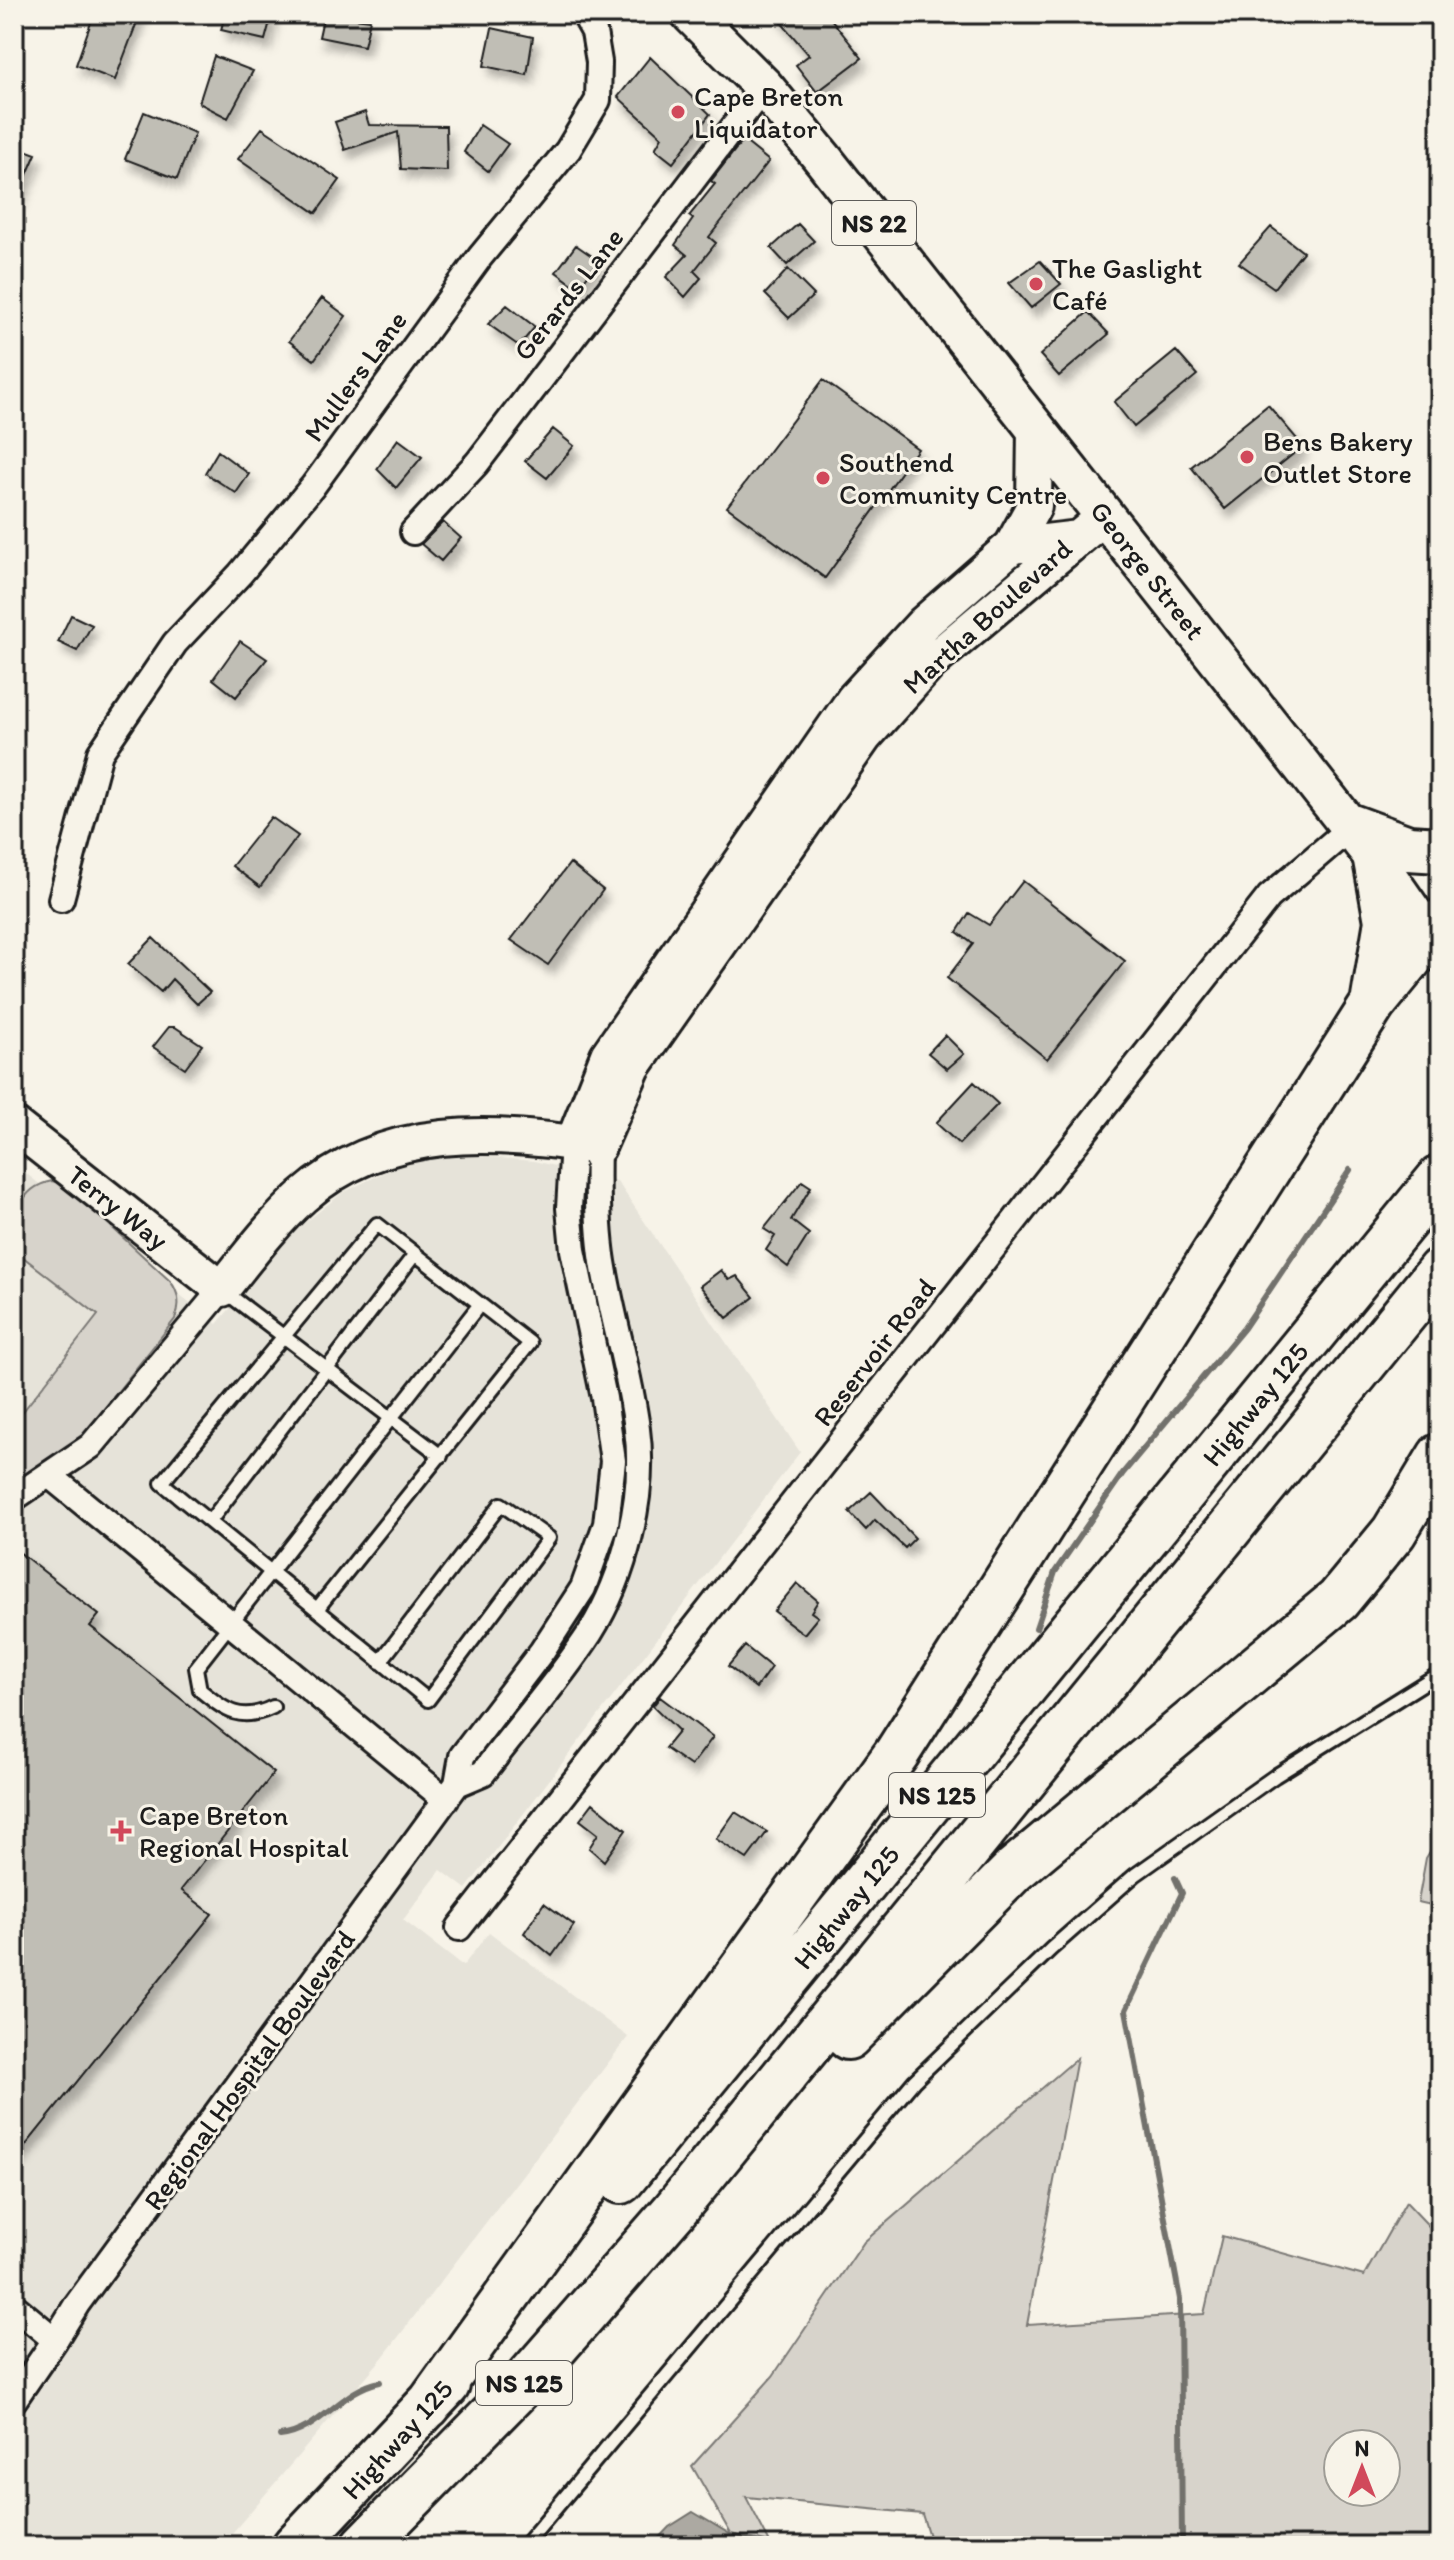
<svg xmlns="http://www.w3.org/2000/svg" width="1454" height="2560" font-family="Itim,sans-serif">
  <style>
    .built { fill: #e6e3d9 }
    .green { fill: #d7d3cb; stroke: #7a7874; stroke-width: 2; fill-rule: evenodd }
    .water { fill: #aca9a2; stroke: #72716c; stroke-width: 2 }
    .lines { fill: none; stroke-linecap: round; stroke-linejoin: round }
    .stream { stroke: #72716c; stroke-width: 6 }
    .building { fill: #c0beb5; stroke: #1c1c1c; stroke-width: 2; filter: url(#shadow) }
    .lane-casing { stroke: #1c1c1c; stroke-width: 18 }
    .street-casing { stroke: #1c1c1c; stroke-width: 30 }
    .secondary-casing { stroke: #1c1c1c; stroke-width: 40 }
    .primary-casing { stroke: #1c1c1c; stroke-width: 44 }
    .highway-casing { stroke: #1c1c1c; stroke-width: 50 }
    .lane { stroke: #f7f3e8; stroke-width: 12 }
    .street { stroke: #f7f3e8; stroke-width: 24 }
    .secondary { stroke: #f7f3e8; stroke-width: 34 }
    .primary { stroke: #f7f3e8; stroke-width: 38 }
    .highway { stroke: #f7f3e8; stroke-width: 44 }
    .poi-dot { fill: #d1495b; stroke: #f7f3e8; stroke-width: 3 }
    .labels { text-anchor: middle; stroke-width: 6; stroke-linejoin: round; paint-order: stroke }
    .shield { fill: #f7f3e8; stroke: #5e5c59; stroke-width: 2 }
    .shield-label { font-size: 26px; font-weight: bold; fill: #1c1c1c }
    .poi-label { font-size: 28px; fill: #1c1c1c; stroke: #f7f3e8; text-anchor: start }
    .street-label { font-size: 28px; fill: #1c1c1c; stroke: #f7f3e8 }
  </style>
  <defs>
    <filter id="shadow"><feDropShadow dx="5" dy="9" stdDeviation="4" flood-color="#0004"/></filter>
  </defs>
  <rect width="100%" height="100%" fill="#f7f3e8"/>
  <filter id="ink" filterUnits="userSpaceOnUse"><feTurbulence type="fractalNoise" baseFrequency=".0125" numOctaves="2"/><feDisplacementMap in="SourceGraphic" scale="16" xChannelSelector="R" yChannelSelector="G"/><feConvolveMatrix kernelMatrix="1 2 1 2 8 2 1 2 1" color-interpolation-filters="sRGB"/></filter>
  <g filter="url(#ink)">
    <path class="built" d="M457,1154L534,1161L617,1181L800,1452L466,1889L441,1870L403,1920L463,1966L489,1932L628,2037L383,2357L221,2546H14V1164L217,1324L296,1230L342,1193L395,1167Z"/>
    <path class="green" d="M52,1181L66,1185L170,1281C179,1292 181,1306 175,1319L80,1439L14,1482V1423L98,1315L14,1250C14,1221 16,1188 52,1181Z
      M1440,1835V1907L1418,1902L1426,1858Z
      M1077,2058L1027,2325L1204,2314L1222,2236L1364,2276L1406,2202L1440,2238V2546H932L922,2514L746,2497L770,2543L731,2534L692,2466L773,2376L864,2242ZM1338,2444H1386V2492H1338Z"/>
    <path class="water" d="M693,2512L730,2534L772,2546H651L669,2527Z"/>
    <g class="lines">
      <path class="stream" d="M1036,1628L1055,1572L1123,1473L1244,1328L1350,1170
        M1175,1878L1182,1893L1126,2010L1180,2299L1182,2546
        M280,2436C321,2431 340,2390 380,2382"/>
    </g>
    <path class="building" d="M94,14H140L115,80L76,65Z
      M225,14H272L265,40L221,30Z
      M324,14L370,20L364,46L319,37Z
      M774,14H827L862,58L817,92L796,65L809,55Z
      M492,28L533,37L527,75L484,66Z
      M214,56L253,71L228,118L199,103Z
      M650,57L710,114L673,163L655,149L662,137L618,97Z
      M144,112L195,133L177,179L125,159Z
      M365,112L369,125L446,126L447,171L401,169L398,132L345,150L335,122Z
      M480,125L508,144L488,171L464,152Z
      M262,128L340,180L316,213L238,159Z
      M743,140L769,161L709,237L716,243L694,271L701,278L685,297L666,277L687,255L675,245L693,219L689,216L715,184L711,181Z
      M14,146L36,154L14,204Z
      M798,224L814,241L787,265L771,248Z
      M1271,227L1303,252L1274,288L1239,263Z
      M576,245L599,261L578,288L556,272Z
      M1040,261L1061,284L1031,308L1009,283Z
      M788,269L814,295L789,318L765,294Z
      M322,298L346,316L314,360L289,341Z
      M507,305L535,327L519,346L488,324Z
      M1088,312L1109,334L1059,376L1040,355Z
      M1176,351L1197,375L1134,427L1114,402Z
      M823,380L918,449L825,578L727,507Z
      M1268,405L1303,446L1225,509L1191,467Z
      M553,429L574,446L547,478L525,461Z
      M398,439L422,457L396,488L377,469Z
      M218,451L249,474L236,493L205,473Z
      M443,522L461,538L441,561L421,544Z
      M71,615L92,625L77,651L58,642Z
      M240,641L267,659L236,697L213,679Z
      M271,817L298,836L260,887L232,866Z
      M570,863L603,890L548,965L511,940Z
      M1023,881L1125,961L1047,1059L947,978L973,944L957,932L969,913L989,925Z
      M153,938L210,992L197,1004L172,979L161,992L128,964Z
      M169,1027H175L202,1045L185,1068L153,1047Z
      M945,1035L964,1054L947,1069L928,1053Z
      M974,1082L998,1104L959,1144L936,1123Z
      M802,1181L811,1187L791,1220L809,1234L788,1267L766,1250L775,1236L764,1229Z
      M721,1270L729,1280L737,1276L754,1297L727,1318L700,1286Z
      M871,1492L915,1538L905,1548L875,1520L866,1530L849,1512Z
      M14,1548L99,1615L90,1626L274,1773L181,1890L212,1914L14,2160Z
      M797,1583L818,1601L811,1612L818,1617L804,1634L774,1611Z
      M745,1646L771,1667L756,1688L728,1666Z
      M660,1697L713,1737L691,1766L665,1748L679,1731L653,1706Z
      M593,1803L626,1830L604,1861L589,1848L598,1834L580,1820Z
      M735,1812L767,1832L747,1859L716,1839Z
      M544,1903L574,1925L552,1956L524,1933Z"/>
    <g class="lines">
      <defs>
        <path id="lane" d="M224,1291L441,1456
          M210,1521L415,1254
          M317,1609L530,1343L377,1224L162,1483L428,1700L549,1538L501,1504L380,1662
          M273,1707C240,1723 226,1711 200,1690L196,1668L480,1304
          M524,2546L914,2081L1051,1949L1135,1875L1275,1776L1440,1673"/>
        <path id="street" d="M413,532L477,463L764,87
          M61,899L100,753L175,643L240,574L313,486L480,257L568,150L598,100L599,62L594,32L584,14
          M49,1475L446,1800
          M14,1498L91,1446L222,1289
          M457,1784L483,1773C518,1727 558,1682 590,1633C625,1577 646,1495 637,1429C630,1373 612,1318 603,1262C597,1224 597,1185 598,1147
          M459,1928L1269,897L1351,827
          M14,2306L55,2340L77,2304L457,1784L462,1756L542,1651L583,1588L606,1524L613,1461L604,1398L573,1250L569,1208L573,1143
          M14,2400L55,2340"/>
        <path id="secondary" d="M1012,546L1034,506L1035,427
          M14,1125L222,1289C247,1258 272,1224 302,1197C385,1123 497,1130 598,1147L633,1067L864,737L930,663L1105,516
          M573,1143L608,1055L854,699L923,624L1012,546L1079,538"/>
        <path id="primary" d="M691,14L764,87L824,160L1376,860L1440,952"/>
        <path id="highway" d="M1351,827L1408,848L1440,850
          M1374,998L1387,921L1376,860
          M848,2037L1014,1870L1338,1600L1394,1532L1440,1456
          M621,2181L1440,1178
          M428,2406L897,1753L1373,1004L1440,922
          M295,2546L447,2385
          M364,2546L523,2384L674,2211L1440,1270"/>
      </defs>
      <use href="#lane" class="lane-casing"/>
      <use href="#street" class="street-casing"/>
      <use href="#secondary" class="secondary-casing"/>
      <use href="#primary" class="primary-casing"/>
      <use href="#highway" class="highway-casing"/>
      <use href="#lane" class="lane"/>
      <use href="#street" class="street"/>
      <use href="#secondary" class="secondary"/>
      <use href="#primary" class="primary"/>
      <use href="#highway" class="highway"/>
    </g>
  </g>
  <g class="poi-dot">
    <circle cx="678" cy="112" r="8"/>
    <circle cx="1036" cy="284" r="8"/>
    <circle cx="1247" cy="457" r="8"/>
    <circle cx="823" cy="478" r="8"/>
    <path d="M117 1819h8v8h8v8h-8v8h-8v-8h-8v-8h8z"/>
  </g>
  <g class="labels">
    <g class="shield">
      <rect x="832" y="201" width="84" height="44" rx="6"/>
      <rect x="889" y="1773" width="96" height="44" rx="6"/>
      <rect x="476" y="2361" width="96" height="44" rx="6"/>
    </g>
    <g class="shield-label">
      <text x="874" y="232">NS 22</text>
      <text x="937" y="1804">NS 125</text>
      <text x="524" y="2392">NS 125</text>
    </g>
    <g class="poi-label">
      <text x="694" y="106">Cape Breton<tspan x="694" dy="32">Liquidator</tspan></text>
      <text x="1052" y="278">The Gaslight<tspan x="1052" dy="32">Café</tspan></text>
      <text x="1263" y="451">Bens Bakery<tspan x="1263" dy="32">Outlet Store</tspan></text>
      <text x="839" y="472">Southend<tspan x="839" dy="32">Community Centre</tspan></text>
      <text x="139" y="1825">Cape Breton<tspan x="139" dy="32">Regional Hospital</tspan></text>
    </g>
    <g class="street-label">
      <text transform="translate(568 294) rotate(-52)" y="10">Gerards Lane</text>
      <text transform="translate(355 376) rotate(-54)" y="10">Mullers Lane</text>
      <text transform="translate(1148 570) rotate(52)" y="10">George Street</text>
      <text transform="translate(987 616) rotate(-42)" y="10">Martha Boulevard</text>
      <text transform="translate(118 1207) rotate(38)" y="10">Terry Way</text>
      <text transform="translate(874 1352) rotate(-52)" y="10">Reservoir Road</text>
      <text transform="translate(1255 1404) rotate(-51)" y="10">Highway 125</text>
      <text transform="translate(846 1907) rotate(-51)" y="10">Highway 125</text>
      <text transform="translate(249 2070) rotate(-54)" y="10">Regional Hospital Boulevard</text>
      <text transform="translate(397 2439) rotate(-48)" y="10">Highway 125</text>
    </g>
  </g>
  <rect width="1454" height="2560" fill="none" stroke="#f7f3e8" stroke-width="48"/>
  <rect x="24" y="24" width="1406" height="2512" fill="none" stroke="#1c1c1c" stroke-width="3" filter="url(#ink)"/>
  <g transform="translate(1362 2468)"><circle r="38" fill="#f7f3e8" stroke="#9f9d96" stroke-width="2"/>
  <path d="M0-6L14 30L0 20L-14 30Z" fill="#d1495b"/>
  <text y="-12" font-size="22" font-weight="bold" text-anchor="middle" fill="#1c1c1c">N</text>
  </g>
</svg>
